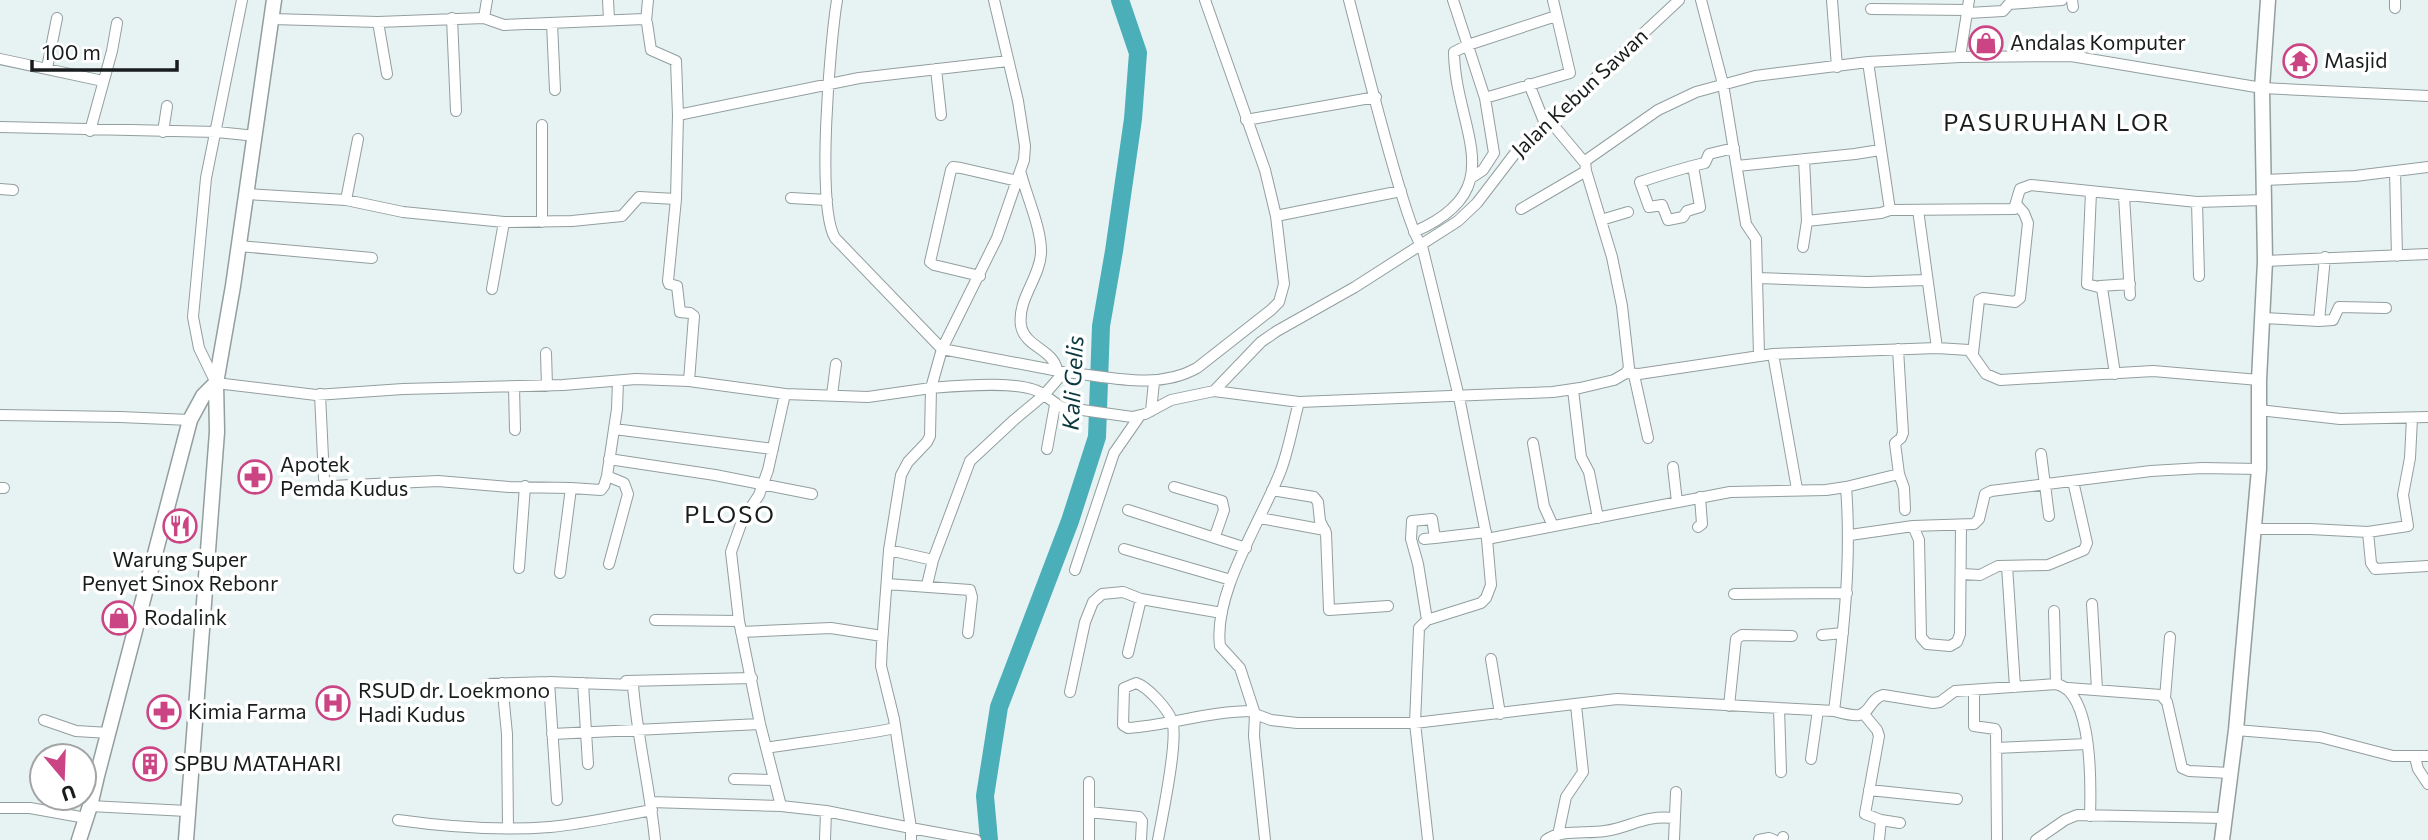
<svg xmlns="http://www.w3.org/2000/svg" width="2428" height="840" font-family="Commissioner,sans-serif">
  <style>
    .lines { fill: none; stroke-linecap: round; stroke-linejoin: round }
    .river { stroke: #4aafb9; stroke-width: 18 }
    .street-casing { stroke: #939e9f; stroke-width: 12 }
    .secondary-casing { stroke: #939e9f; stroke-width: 17 }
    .street { stroke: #fff; stroke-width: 10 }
    .secondary { stroke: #fff; stroke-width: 14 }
    .labels { text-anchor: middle; stroke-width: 7; stroke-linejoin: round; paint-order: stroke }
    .poi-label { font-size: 21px; fill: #181c1c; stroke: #fff; text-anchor: start }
    .street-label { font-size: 21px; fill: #181c1c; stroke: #fff }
    .water-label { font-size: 23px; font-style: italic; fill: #09393e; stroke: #fff }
    .quarter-label { font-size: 24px; letter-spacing: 2px; fill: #181c1c; stroke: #fff }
  </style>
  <rect width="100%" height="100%" fill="#e7f2f3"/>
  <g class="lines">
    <path class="river" d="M989,840L985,796L999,707L1070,521L1097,437L1101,326L1114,251L1133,119L1138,53L1120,0"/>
    <defs>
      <path id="street" d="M242,0L206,178L193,317L199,348L216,383L316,395L403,389L563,385L636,379L689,381L785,394L868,397L931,388L942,349L997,238L1024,160L1025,146L1018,101L994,0
        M608,0L609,19
        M837,0C830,43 816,206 835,238L942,349L1064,372
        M1349,0C1358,34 1407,233 1422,246L1459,397L1487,539L1491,585L1486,598L1481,603L1427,620L1419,628L1415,723L1428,840
        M1453,0L1485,98L1570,73L1553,0
        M1701,0L1723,84L1746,224L1756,239L1759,355
        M1832,0L1837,67
        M2072,0L2073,7
        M2395,0V8
        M1871,9L1968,10
        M1968,13L2003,11L2009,4L2062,0
        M452,18L456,111
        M484,18L487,0
        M272,19L378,22L484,18L504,25L644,19L647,23L651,50L676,61L678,115L859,78L1008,61
        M646,21L648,0
        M378,22L387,74
        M552,23L555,90
        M1960,57L1969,0
        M0,59L103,81
        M47,68L57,18
        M936,69L941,115
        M1529,84L1543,119L1547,122
        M1246,120L1376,97
        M1549,120L1585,163
        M542,125V222
        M0,127L217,132L256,136
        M90,131L112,51L117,23
        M163,132L167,106
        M1804,159L1807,221L1881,213L1890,210
        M1693,166L1700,207L1687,211L1683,217L1668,220L1662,205L1649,207L1640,182C1661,175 1683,168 1705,163L1709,154L1734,148
        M1737,166L1855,154L1880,150
        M2395,171L2397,256
        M1021,174C1027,197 1042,230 1041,253C1040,278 1017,299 1021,326C1025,347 1053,349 1057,370
        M1471,178L1483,170L1494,153L1485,98
        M2264,180L2355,176L2428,167
        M0,189L13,190
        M2091,192L2087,284L2102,288L2115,374
        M247,194L346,200L403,212L504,222L572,221L622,216L639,197L676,199L678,115
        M2124,196L2130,295
        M791,198L827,200
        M676,199L668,281L669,284L677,286L680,312L690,313L694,316L689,381
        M346,200L358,139
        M2263,200L2197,202L2031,185L2020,189L2014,209L1890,210L1868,62L1960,57L2071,56L2262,88L2428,96
        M2197,202L2199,276
        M1521,209L1586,171
        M1918,210L1937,348
        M1276,216L1401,191
        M1601,220L1628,212
        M1414,232C1514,189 1455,130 1454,52L1468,45L1556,16
        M239,246L372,258
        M1803,247L1807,221
        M2265,261L2428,254
        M980,276L934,265L930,262L951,170L953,167L961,168L1017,181
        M1757,278L1867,282L1926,280
        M2100,286L2130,284
        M492,289L504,222
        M2263,318L2319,321L2325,257
        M2319,321L2333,320L2339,307L2386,308
        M546,353L547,386
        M1973,353L1979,300L1983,298L2015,302L2020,298L2028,223L2024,213L2017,205
        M1773,354L1797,489
        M1626,373L1639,374L1773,354L1937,348L1969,350L1986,374L2000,380L2153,371L2259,380
        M1634,375L1648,438
        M514,387L515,430
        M1573,390L1581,457L1589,472L1598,518
        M1214,391L1261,342L1277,331L1355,287L1458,221L1477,203L1516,152L1679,0
        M320,394L324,479L332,486L438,481L509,487L571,488
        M785,394L768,470L759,495L742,521L731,552L739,621L760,724L781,806L826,811L911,828L894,719L881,666L882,644L889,550L901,475L908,462L927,442L930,436L931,388C956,386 1026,379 1044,395L1064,372C1108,376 1156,391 1197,368L1271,310L1279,302L1284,284L1276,216L1265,170L1205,0
        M832,395L836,364
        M1299,402C1293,424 1289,448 1281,470C1262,520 1213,592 1220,646L1240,668L1255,714L1271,720L1297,723H1415L1617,699L1834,711C1843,636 1852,563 1846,487L1826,490L1730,492L1487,539
        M2259,410L2340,419L2428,417
        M1151,411L1154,382
        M0,415L120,417L190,420
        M614,429L773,449
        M1533,443L1544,506L1553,526
        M1047,449L1055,405
        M2041,454L2049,516
        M609,459L715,475L812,494
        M1673,467L1677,502
        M1899,474L1904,488L1905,510
        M1174,487L1222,501L1224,510L1215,536
        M1846,487L1899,474L1895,443L1901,438L1903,433L1898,349
        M0,488H4
        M1272,490L1314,497L1318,502L1320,521L1326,533L1329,610L1388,606
        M1128,510L1246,548
        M1260,518L1325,530
        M1913,526L1919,540L1921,637L1927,644L1950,646L1957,642L1960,634L1961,525
        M1698,527L1702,524L1700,497
        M2254,529H2310L2368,532L2371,563L2375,569L2428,566
        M2368,532L2408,526L2403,495L2410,458L2412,418
        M1850,535L1913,526L1974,524L1979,519L1985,494L1991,491L2151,471L2202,468L2259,469
        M1424,539L1435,538
        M1124,549L1231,580
        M889,550L933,560L970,461L1014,420L1044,395L1061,407L1132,417L1145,414L1171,400L1214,391L1299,402L1553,392L1580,388L1614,380L1626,373L1629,368L1622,306L1612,257L1586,171L1585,161L1658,110L1696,92L1755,76L1868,62
        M609,564L628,494L624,483L607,476L617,409L618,381
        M2007,566L2015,687
        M519,568L525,486
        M1075,570L1114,453L1139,417
        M560,573L571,488L601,490L604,486L607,476
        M1962,574L1980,575L1998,566L2048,565L2084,550L2087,543L2073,481
        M887,584L970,590L972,597L968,633
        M927,585L933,560
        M1734,594L1847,593
        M2092,604L2097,689
        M2054,611L2056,684
        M655,620L739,621
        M1427,620L1418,564L1411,539L1412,521L1432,519L1435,538L1486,532
        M741,632L831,628L882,636
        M1822,635L1843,633
        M1128,653L1141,599
        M1491,659L1500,714
        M626,681L752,678
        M549,682L557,800
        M502,683L507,734L508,828
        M583,683L588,764
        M487,684L549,682L633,685C637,737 650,788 655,840
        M2068,688L2161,695L2167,702L2182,768L2189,771L2230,773
        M1974,690V726L1995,729L1996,731L1997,840
        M1070,692L1085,622L1093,602L1102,594L1123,592L1141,599L1222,613
        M2165,698L2170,637
        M1729,706L1736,639L1742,635L1792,636
        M1779,708L1781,772
        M1834,711C1842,713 1852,716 1859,715C1870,713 1870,699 1883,695L1933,703L1940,702L1955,691L2056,684C2093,691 2091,786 2090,816
        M1863,713L1877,730L1879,736L1865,814L1881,820L1900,823
        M1255,714L1254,736L1265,840
        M44,720L76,731L109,733
        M2236,730L2320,737L2393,756H2428
        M552,734L760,724
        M766,748C809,741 852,737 895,728
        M1996,748L2087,744
        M2415,757L2418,769L2428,784
        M1811,759L1818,710
        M734,779L774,780
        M1869,790L1957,799
        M651,802L781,806
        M90,806L187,811
        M0,808H30L86,818
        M1089,812L1139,817L1142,821L1141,840
        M398,820C448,827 499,831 550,827C584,824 618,816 652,810
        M1558,835L1566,797L1583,772L1576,705
        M825,840L826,811
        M911,840V828L976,840
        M1089,840V782
        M1158,840C1162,817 1179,739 1172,721C1168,709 1148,687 1136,683L1124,688L1123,725L1128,728C1170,725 1210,711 1253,711
        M1546,840C1561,829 1586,834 1605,831C1632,827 1643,815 1674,818
        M1674,840L1676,792
        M1759,840L1769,838L1774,840
        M1782,840L1783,837
        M1879,840L1881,820
        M2036,840L2065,820L2077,815L2224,818"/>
      <path id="secondary" d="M79,840L90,806L97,776L190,420L203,396L216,383
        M186,840L217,432L216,383L233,286L274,0
        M2222,840L2236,730L2259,469V380L2265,261L2262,88L2268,0"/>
    </defs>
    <use href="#street" class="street-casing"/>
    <use href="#secondary" class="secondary-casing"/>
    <use href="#street" class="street"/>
    <use href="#secondary" class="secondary"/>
  </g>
  <defs>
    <symbol id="shop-ring" viewBox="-11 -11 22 22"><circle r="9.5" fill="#fff" stroke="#cb4585" stroke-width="1.5"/><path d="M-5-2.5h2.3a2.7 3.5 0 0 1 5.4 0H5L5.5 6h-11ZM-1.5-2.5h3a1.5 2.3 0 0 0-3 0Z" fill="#cb4585"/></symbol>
    <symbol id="temple-ring" viewBox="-11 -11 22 22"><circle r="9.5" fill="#fff" stroke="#cb4585" stroke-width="1.5"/><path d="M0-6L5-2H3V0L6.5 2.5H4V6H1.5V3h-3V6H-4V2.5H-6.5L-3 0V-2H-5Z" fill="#cb4585"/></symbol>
    <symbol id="pharmacy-ring" viewBox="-11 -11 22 22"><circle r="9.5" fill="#fff" stroke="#cb4585" stroke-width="1.5"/><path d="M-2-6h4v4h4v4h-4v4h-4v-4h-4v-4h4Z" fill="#cb4585"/></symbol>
    <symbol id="restaurant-ring" viewBox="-11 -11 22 22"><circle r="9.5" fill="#fff" stroke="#cb4585" stroke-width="1.5"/><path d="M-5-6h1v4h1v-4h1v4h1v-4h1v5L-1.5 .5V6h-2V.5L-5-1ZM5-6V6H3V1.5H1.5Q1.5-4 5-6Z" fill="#cb4585"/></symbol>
    <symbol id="hospital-ring" viewBox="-11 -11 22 22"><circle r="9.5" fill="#fff" stroke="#cb4585" stroke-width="1.5"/><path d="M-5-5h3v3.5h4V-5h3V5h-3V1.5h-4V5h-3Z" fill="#cb4585"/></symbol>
    <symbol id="building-ring" viewBox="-11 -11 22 22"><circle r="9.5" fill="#fff" stroke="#cb4585" stroke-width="1.5"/><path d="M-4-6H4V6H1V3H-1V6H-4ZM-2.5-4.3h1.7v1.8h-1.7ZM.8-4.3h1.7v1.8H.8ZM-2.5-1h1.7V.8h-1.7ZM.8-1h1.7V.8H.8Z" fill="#cb4585"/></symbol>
  </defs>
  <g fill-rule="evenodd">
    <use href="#shop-ring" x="1967" y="24" width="38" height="38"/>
    <use href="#temple-ring" x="2281" y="42" width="38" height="38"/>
    <use href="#pharmacy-ring" x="236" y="458" width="38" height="38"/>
    <use href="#restaurant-ring" x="161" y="507" width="38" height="38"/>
    <use href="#shop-ring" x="100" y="599" width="38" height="38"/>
    <use href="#hospital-ring" x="314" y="684" width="38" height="38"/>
    <use href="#pharmacy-ring" x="145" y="693" width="38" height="38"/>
    <use href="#building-ring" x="131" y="745" width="38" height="38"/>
  </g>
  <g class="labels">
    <g class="poi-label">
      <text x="2010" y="50">Andalas Komputer</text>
      <text x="2324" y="68">Masjid</text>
      <text x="280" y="472">Apotek<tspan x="280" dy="24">Pemda Kudus</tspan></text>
      <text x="180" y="567" text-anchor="middle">Warung Super<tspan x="180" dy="24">Penyet Sinox Rebonr</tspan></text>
      <text x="144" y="625">Rodalink</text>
      <text x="358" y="698">RSUD dr. Loekmono<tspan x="358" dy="24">Hadi Kudus</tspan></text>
      <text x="188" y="719">Kimia Farma</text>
      <text x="174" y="771">SPBU MATAHARI</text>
    </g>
    <g class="street-label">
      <text transform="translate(1580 93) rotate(-43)" y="7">Jalan Kebun Sawan</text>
    </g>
    <g class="water-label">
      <text transform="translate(1073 383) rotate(-87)" y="8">Kali Gelis</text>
    </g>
    <g class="quarter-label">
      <text x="2057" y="131">PASURUHAN LOR</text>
      <text x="730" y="523">PLOSO</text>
    </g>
  </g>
  <g transform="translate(63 777) rotate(161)"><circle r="33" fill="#ffffff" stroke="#a3a4a4" stroke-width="2"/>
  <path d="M0-5L12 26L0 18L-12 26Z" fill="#cb4585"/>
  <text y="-10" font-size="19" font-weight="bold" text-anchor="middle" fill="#181c1c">U</text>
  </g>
  <path d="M32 60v10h145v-10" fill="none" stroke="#181c1c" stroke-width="3.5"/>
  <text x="42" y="60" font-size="21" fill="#181c1c" stroke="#ffffff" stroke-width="5" paint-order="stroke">100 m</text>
</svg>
